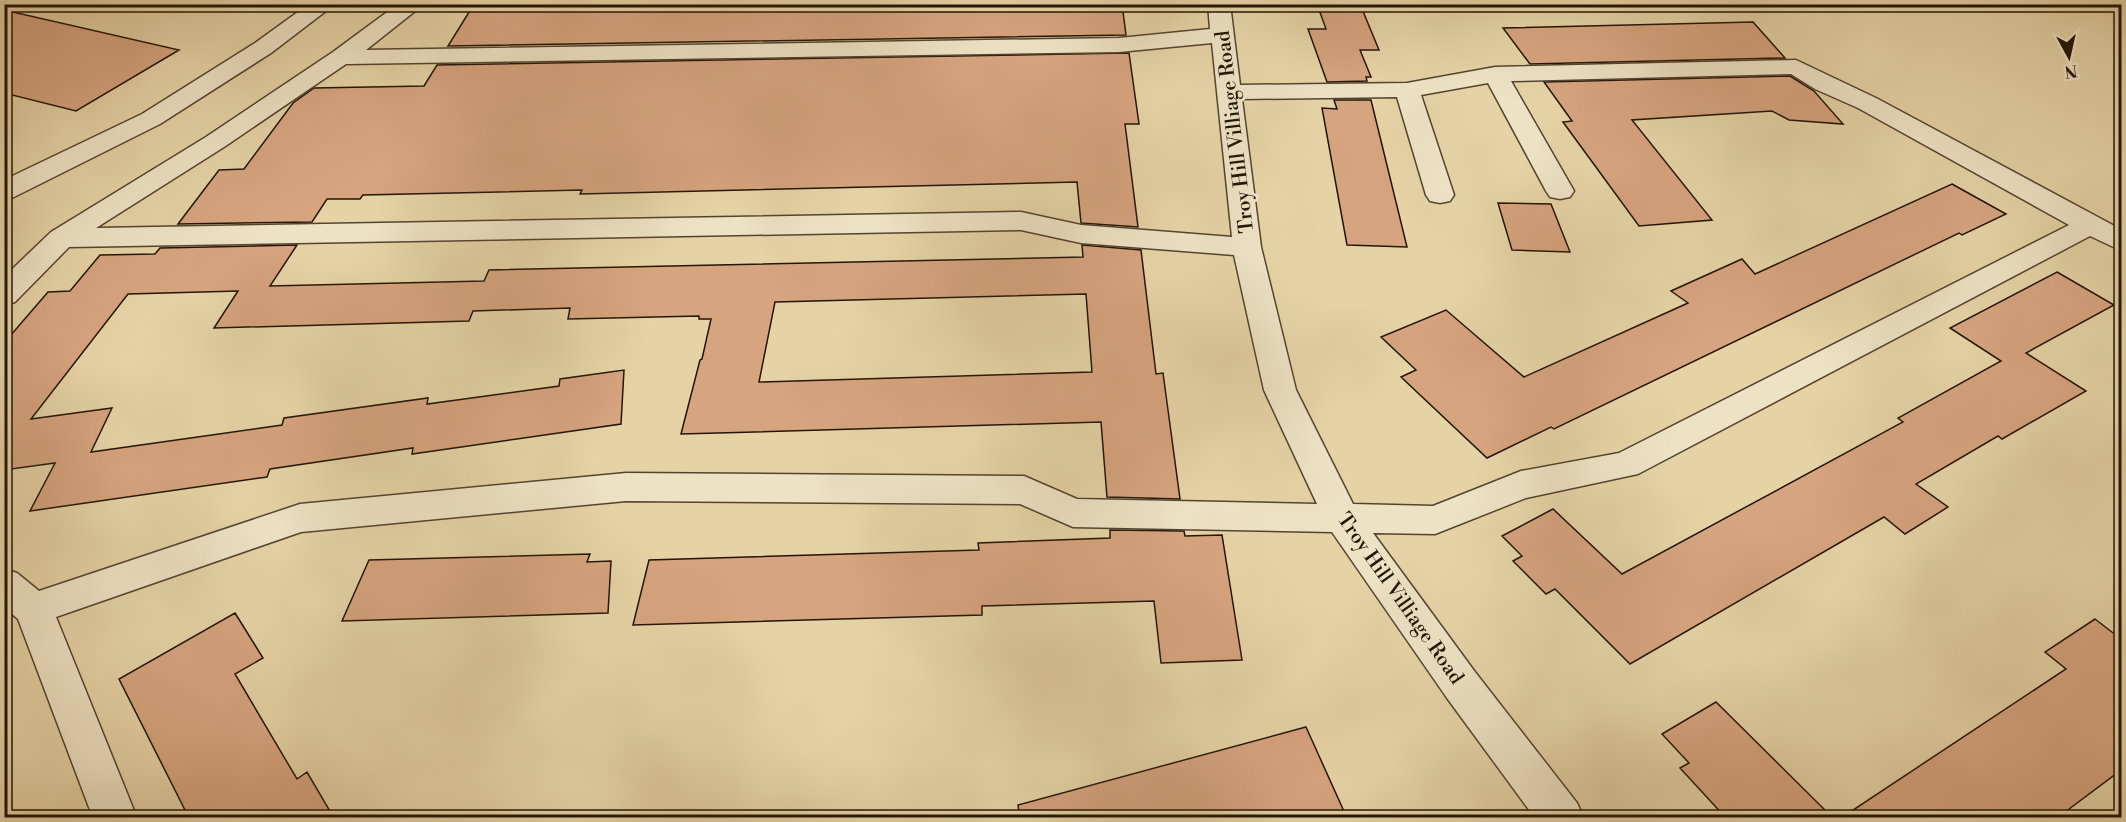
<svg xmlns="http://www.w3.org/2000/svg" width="2126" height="822" font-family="'Libre Bodoni',serif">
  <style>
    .building { fill: #d6a47f; stroke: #231507; stroke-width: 1.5; fill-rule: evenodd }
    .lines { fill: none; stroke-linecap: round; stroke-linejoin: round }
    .minor-casing { stroke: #54442f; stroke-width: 3 }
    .minor { fill: #eee2c5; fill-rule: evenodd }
    .labels { text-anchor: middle; stroke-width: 6; stroke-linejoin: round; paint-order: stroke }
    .street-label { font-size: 20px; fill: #231507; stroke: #eee2c5 }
  </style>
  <rect width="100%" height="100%" fill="#e5d3a6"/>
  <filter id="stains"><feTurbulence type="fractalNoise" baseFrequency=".00333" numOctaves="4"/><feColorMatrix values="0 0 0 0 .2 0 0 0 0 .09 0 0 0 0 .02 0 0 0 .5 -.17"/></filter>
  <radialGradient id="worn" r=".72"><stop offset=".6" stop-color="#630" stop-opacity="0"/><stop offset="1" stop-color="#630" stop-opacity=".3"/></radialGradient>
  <path class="building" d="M474,4H521L519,8L673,4H1122L1126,35L448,46Z
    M1317,4H1360L1379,50H1360L1371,77H1366L1367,81L1327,82L1308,29H1326Z
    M4,10L179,50L76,111L4,93Z
    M1753,22L1785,58L1530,64L1503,28Z
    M1129,53L1139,124H1125L1138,227L1081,223L1077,182L580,194L582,190L363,195L360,199H327L312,222L178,224L219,170L244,169L293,103L314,88L424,86L437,65Z
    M1790,76L1814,91L1843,124L1789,120L1772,111L1632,120L1712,220L1639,226L1563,122L1572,121L1544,82Z
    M1334,100H1371L1407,247L1347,245L1322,108L1337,109Z
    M1952,184L2006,214L1962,235L1959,233L1554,429L1551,427L1487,458L1401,377L1416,370L1381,337L1446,310L1524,377L1688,303L1671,291L1742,259L1755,274Z
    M1498,203L1551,204L1570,252L1512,250Z
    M297,245L270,286L484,281L489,270L1083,257L1082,245L1141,250L1156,374L1163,373L1180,499L1107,497L1101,422L681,434L700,360L702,359L711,319H699V316L568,319L570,308L473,311L469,321L214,328L238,291L128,294L31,419L112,408L91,452L282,425L284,418L428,398L427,404L559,386L560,379L624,370L621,424L412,454L413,448L270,469L267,477L30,511L55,463L4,470V343L48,292L70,291L100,255L155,254L160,248ZM1086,294L1092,372L759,382L775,302Z
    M2057,272L2114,305L2026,353L2086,391L2002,439L1998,436L1916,484L1948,507L1905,534L1884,517L1630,664L1555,589L1546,594L1513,561L1522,556L1502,536L1553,509L1622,574L1903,422L1898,418L2001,361L1950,328Z
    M1110,530L1184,531L1185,536L1222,535L1242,660L1161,663L1154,601L982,606V615L633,625L649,560L979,550L978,543L1110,538Z
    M590,554L587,562L611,561L608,613L342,621L369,560Z
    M235,613L263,658L235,674L297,779L307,772L334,818H189L119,679Z
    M2095,619L2121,639V770L2057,818H1841L2066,669L2045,652Z
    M1716,702L1833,818H1726L1680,768L1689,763L1662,734Z
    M1306,727L1347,818H1020L1018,805Z"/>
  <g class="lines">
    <defs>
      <path id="minor" d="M309,4H335L271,53L160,124L14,197L4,199V180L142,114L255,43Z
        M398,4H424L366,50L1119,38L1210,29L1208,4H1230L1240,85L1407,83L1495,67L1796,60L1876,98L2122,230V251L2090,236L1638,474L1526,498L1435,534L1373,533L1475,672L1577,803L1584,818H1535L1447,698L1332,532L1073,527L1020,504L626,501L301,532L56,617L137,818H93L18,619L4,607V569L17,573L39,591L300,504L626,473L1024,476L1077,499L1317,504L1264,390L1234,255L1081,243L1021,230L69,247L15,302L4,305V277L51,232L206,137L333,52ZM1212,43L1232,237L1081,225L1021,212L96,228L224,147L346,64L1119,52ZM1791,74L1815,89L1858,108L2069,225L1619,453L1521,471L1433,506L1353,504L1296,390L1261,247L1242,99L1397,97L1426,195L1430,201L1440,203L1450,201L1454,195L1421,95L1488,83L1546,191L1550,197L1560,199L1570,197L1574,191L1511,81Z"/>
    </defs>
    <use href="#minor" class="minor-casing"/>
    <use href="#minor" class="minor"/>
  </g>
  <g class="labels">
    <g class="street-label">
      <text transform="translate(1234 132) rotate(-97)" y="7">Troy Hill Villiage Road</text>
      <text transform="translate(1401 598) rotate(55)" y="7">Troy Hill Villiage Road</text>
    </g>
  </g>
  <rect width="2126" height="822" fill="none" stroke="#e5d3a6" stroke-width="24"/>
  <rect x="6" y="6" width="2114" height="810" fill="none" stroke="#231507" stroke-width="3"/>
  <rect x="12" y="12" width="2102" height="798" fill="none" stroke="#231507" stroke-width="1.5"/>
  <g transform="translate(2069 57) rotate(172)" stroke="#eee2c5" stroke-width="4.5" paint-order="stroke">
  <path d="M0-4.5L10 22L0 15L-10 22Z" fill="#231507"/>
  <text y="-9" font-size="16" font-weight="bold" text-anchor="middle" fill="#231507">N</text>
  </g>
  <rect width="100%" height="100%" filter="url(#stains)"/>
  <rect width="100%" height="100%" fill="url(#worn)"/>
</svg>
